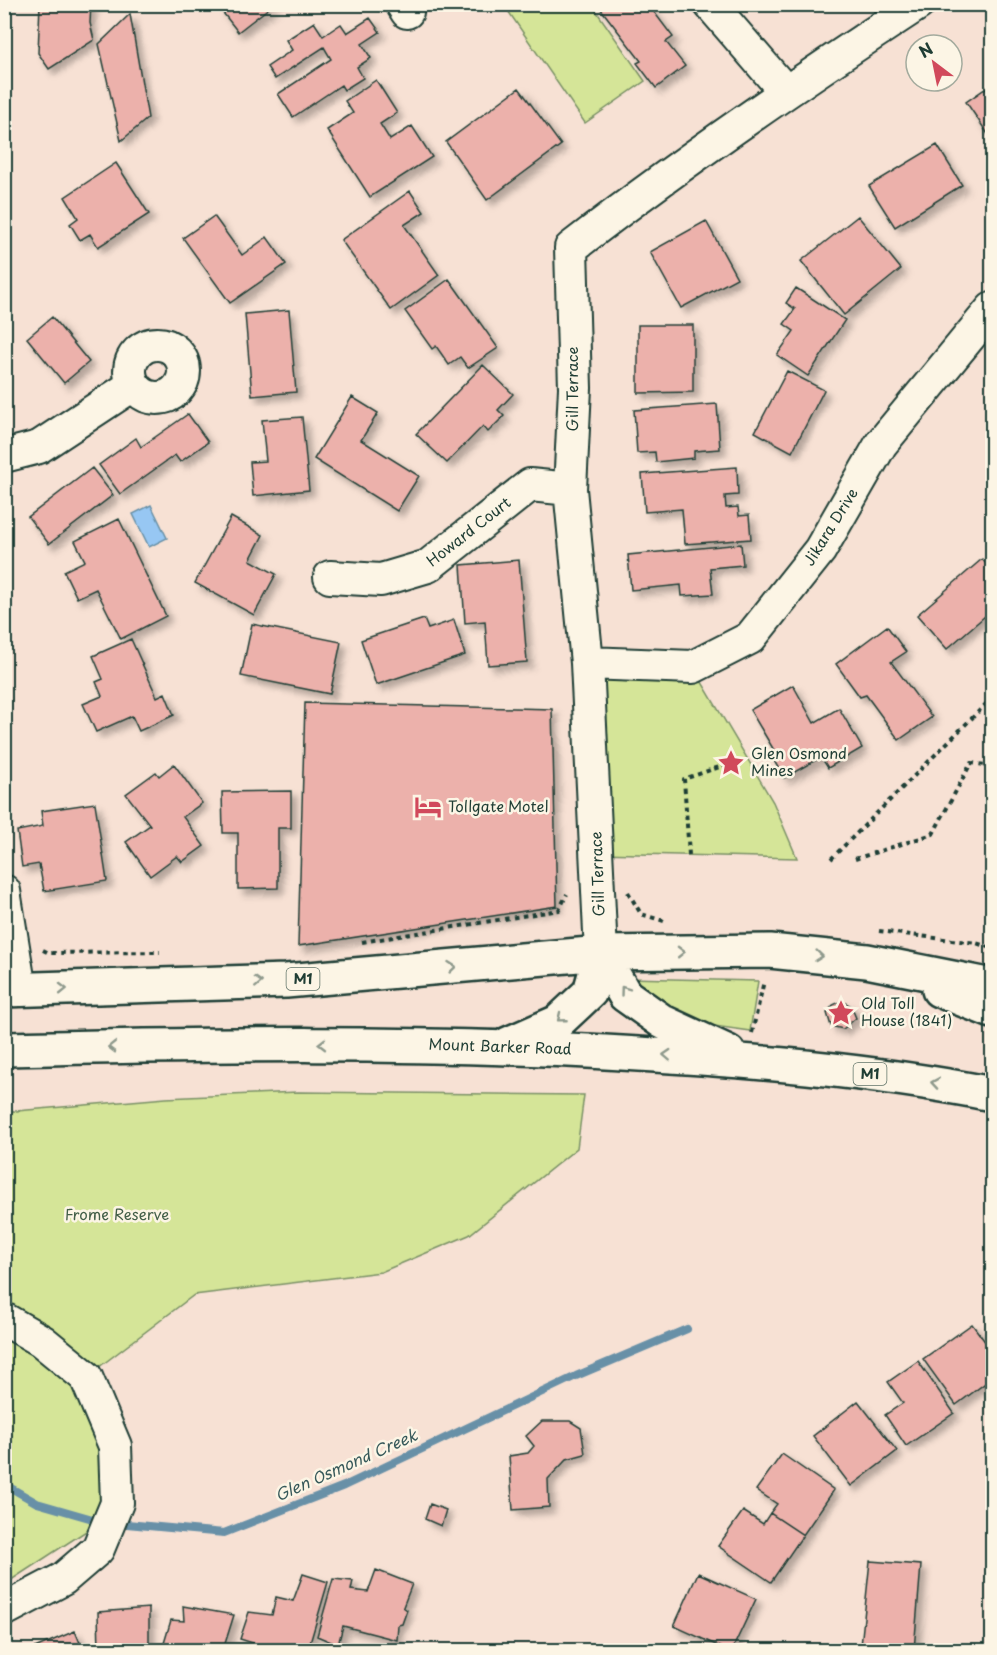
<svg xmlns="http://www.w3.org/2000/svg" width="997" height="1655" font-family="'Playpen Sans',sans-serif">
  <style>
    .green { fill: #d5e598; stroke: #7a9166; stroke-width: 1.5 }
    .water { fill: #97c7f3; stroke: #6790a7; stroke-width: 1.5 }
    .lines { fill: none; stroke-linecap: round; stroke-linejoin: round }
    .stream { stroke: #6790a7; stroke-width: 8 }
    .building { fill: #ecb1ab; stroke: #1f3d34; stroke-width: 1.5; filter: url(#shadow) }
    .minor-casing { stroke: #1f3d34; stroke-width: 36 }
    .highway-casing { stroke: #1f3d34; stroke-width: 38 }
    .path { stroke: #1f3d34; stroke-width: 4; stroke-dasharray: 4.5 4.5; stroke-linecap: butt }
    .minor { stroke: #fcf5e5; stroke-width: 32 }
    .highway { stroke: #fcf5e5; stroke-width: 33 }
    .oneway { stroke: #8e998c }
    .labels { text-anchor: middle; stroke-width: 5; stroke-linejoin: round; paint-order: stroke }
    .shield { fill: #fcf5e5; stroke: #617469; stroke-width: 1.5 }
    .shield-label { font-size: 14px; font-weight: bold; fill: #1f3d34 }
    .street-label { font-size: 15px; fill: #1f3d34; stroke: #fcf5e5 }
    .poi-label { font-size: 15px; fill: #1f3d34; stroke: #fcf5e5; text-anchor: start }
    .park-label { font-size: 15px; fill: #435f48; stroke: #fcf5e5 }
    .water-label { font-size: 16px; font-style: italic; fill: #37595a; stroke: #fcf5e5 }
  </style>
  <defs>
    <filter id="shadow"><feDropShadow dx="5.5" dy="5.5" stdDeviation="3" flood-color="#0004"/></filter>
  </defs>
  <rect width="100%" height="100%" fill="#f7e1d4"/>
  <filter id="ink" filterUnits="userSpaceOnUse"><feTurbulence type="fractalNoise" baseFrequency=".0167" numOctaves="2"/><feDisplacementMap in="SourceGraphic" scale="12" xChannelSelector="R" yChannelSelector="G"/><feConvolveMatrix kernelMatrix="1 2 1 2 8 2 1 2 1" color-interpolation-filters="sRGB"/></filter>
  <g filter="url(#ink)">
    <path class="green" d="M504,5H592L645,81L585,123Z
      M587,663L693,667L773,802L797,858L598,853Z
      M627,978L758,981L750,1031L693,1023Z
      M298,1092L584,1095L577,1148L469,1235L381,1272L194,1295L86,1377L115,1446L100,1522L5,1584V1112L166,1098Z"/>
    <path class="water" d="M151,505L167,538L149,547L133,514Z"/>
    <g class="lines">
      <path class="stream" d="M4,1484L37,1503L103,1522
        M116,1523L224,1533L344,1486L576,1376L687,1329"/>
    </g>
    <path class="building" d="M40,4H91L90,23L94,40L49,69L38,53Z
      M226,4H274L238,32L220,9Z
      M597,4H648L673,37L666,42L685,66L656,88L637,63L641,61Z
      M130,14L148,118L121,141L99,44Z
      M370,18L380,32L362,44L371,58L357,67L363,78L344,90L341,85L293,117L278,94L331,59L324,47L275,79L267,67L292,50L286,40L314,22L323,36L341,24L347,33Z
      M376,80L397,113L380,124L390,140L412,126L432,157L370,197L327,130L353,113L345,101Z
      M992,84V140L966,102Z
      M519,88L561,145L487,200L446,142Z
      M937,145L962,185L895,227L869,186Z
      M116,163L149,214L98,247L90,234L80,240L70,224L78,218L65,197Z
      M410,191L424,212L404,225L439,275L391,310L341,240Z
      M214,216L242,255L267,237L286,264L230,303L183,238Z
      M858,216L901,269L844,315L801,261Z
      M706,221L737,278L681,308L650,252Z
      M449,279L498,348L468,368L460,357L449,365L436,346L432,349L405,311Z
      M796,288L845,320L808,376L777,355L794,331L784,324L795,309L786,303Z
      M289,310L296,392L252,396L245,314Z
      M52,317L89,362L64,383L27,338Z
      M638,325H693V392L638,393Z
      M483,365L513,394L498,410L504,416L488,432L483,426L447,463L416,434Z
      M787,371L824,390L792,452L755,432Z
      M352,397L378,413L361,440L419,476L397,511L314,459Z
      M717,404L720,449L694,451V458L656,462L655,452L637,453L634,410Z
      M188,414L208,442L180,462L175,455L120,494L99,465L136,438L141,447Z
      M302,417L309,490L253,496L250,462L266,461L262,420Z
      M737,467L738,495L725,496L726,508L738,507L739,516L749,515L751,539L685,544L682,509L645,512L642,474Z
      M92,468L113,495L49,544L28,517Z
      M231,517L263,535L250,560L276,574L254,615L195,583Z
      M119,519L166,616L121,639L96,589L77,598L64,571L85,561L75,541Z
      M741,544L743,565L710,568L713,594L682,596L681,585L631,590L628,555Z
      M982,559L992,571V610L947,649L917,615Z
      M519,560L527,662L488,665L485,621L465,623L461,565Z
      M424,619L428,629L454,620L465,655L376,685L361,640Z
      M252,624L341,642L330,694L241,676Z
      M887,626L906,652L891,662L932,717L899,740L866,695L860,697L836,664Z
      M131,639L157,697L165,693L174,715L139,731L132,716L96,732L83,704L102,696L96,682L103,679L93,656Z
      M793,685L814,723L839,708L862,748L828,768L821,757L784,778L773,759L778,757L750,710Z
      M305,703L552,709L557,906L298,946Z
      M174,764L202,803L183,817L204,846L182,862L177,856L150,876L126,842L150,825L126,794L156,772L159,776Z
      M291,791V828H278V888L238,889V833H223L222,792Z
      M95,803L107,881L44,891L39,864L22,867L17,831L43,826L41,811Z
      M842,1001L851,1006L856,1018L843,1029L831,1026L827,1013L833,1005Z
      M972,1324L992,1351V1378L956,1405L923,1359Z
      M918,1361L954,1413L906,1446L885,1415L903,1403L888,1382Z
      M858,1401L897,1451L851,1486L813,1436Z
      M542,1421H570L581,1428L585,1454L567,1459L548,1479L549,1507L513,1510L509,1456L528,1453L534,1446L526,1436Z
      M782,1454L834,1490L803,1535L770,1513L777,1504L756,1490Z
      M430,1504L446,1510L441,1526L425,1519Z
      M743,1511L763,1524L770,1513L803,1535L771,1582L718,1546Z
      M870,1561L921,1565L914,1650L861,1646Z
      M376,1570L412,1584L403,1607L407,1610L402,1624L398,1625L397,1640L343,1626L338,1645L317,1636L333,1579L353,1581L351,1590L368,1592Z
      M698,1573L756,1599L732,1650H727L674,1626Z
      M303,1574L328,1582L308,1650H275L240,1639L249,1612L272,1615L276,1597L293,1601Z
      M183,1606L234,1615L223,1650H162L171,1620L184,1621Z
      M149,1608V1650H99L98,1612Z
      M75,1631L83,1650H30Z"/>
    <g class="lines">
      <defs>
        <path id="minor" d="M402,4L407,12
          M710,4L785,91
          M130 371a27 27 0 1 1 54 0a27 27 0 1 1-54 0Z
          M4,456L39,447L133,385
          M330,577L381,580L428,566L530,485L570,489
          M587,663L693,667L750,638L820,550L881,444L992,309
          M4,891L20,990
          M601,953L587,663L570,489L575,388L571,248C683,161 799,82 918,4
          M4,1319L42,1341L86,1377L115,1446L117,1503L98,1549L63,1579L4,1610"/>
        <path id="highway" d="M601,953L625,995L663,1022L728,1052
          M4,990L286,981L601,953L770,951L867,961L992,986
          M939,990L992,1011
          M508,1044L558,1022L590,992L601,953
          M4,1049C211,1044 416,1041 622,1053C746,1060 870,1070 992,1094"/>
      </defs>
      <use href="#minor" class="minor-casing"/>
      <use href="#highway" class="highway-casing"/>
      <path class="path" d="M689,855L684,779L731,763
        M831,859L992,698
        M855,859L933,834L971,763L992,766
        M628,892L641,914L664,921
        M879,931L976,943L992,948
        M362,942L559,910L567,894
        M43,950L49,953L160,952
        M752,1033L764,981"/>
      <use href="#minor" class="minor"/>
      <use href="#highway" class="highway"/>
    </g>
    <defs><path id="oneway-chevron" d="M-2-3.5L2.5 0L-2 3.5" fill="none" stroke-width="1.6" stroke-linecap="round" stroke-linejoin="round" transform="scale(1.5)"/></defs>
    <g class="oneway">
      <use href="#oneway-chevron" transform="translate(681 952) rotate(-1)"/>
      <use href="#oneway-chevron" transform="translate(819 956) rotate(6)"/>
      <use href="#oneway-chevron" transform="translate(452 967) rotate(-6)"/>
      <use href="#oneway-chevron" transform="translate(258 982) rotate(-3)"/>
      <use href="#oneway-chevron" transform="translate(63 989) rotate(-1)"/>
      <use href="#oneway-chevron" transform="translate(624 990) rotate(-126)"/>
      <use href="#oneway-chevron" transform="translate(561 1018) rotate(141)"/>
      <use href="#oneway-chevron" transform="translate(322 1044) rotate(180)"/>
      <use href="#oneway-chevron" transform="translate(112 1047) rotate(179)"/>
      <use href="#oneway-chevron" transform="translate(667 1055) rotate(-177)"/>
      <use href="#oneway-chevron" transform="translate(935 1083) rotate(-171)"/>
    </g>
  </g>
  <defs>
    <symbol id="sight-bare" viewBox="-9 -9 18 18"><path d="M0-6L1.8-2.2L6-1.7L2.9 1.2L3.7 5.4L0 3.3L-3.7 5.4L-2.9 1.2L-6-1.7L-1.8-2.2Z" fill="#d1495b" stroke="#fcf5e5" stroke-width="2.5" paint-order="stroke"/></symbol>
    <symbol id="hotel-bare" viewBox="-9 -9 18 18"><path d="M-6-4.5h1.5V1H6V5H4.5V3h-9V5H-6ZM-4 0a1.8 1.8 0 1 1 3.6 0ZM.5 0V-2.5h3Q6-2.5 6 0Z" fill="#d1495b" stroke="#fcf5e5" stroke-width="2.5" paint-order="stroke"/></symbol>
  </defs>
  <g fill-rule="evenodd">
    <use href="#sight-bare" x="712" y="744" width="38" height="38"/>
    <use href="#hotel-bare" x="409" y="788" width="38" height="38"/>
    <use href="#sight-bare" x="822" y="994" width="38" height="38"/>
  </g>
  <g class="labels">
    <g class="shield">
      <rect x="286.5" y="968" width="33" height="22" rx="4.5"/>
      <rect x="853.5" y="1063" width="33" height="22" rx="4.5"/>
    </g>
    <g class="shield-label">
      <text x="303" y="984">M1</text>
      <text x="870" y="1079">M1</text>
    </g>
    <g class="street-label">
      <text transform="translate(573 389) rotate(-90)" y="5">Gill Terrace</text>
      <text transform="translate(831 527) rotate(-58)" y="5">Jikara Drive</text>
      <text transform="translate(469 532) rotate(-38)" y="5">Howard Court</text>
      <text transform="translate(598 874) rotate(-92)" y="5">Gill Terrace</text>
      <text transform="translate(500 1047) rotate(2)" y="5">Mount Barker Road</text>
    </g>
    <g class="poi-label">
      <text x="751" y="759">Glen Osmond<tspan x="751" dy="17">Mines</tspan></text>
      <text x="448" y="812">Tollgate Motel</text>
      <text x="861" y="1009">Old Toll<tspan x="861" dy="17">House (1841)</tspan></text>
    </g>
    <g class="park-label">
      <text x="117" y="1220">Frome Reserve</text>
    </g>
    <g class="water-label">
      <text transform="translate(346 1465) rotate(-24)" y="6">Glen Osmond Creek</text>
    </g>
  </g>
  <rect width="997" height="1655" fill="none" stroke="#fcf5e5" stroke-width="24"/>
  <rect x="12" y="12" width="973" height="1631" fill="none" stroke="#1f3d34" stroke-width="2" filter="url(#ink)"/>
  <g transform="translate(934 63) rotate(328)"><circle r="28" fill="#fcf5e5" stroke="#a4ab9e" stroke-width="1.5"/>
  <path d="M0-4.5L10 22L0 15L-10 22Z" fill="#d1495b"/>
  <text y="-9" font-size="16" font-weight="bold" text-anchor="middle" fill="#1f3d34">N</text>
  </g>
</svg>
